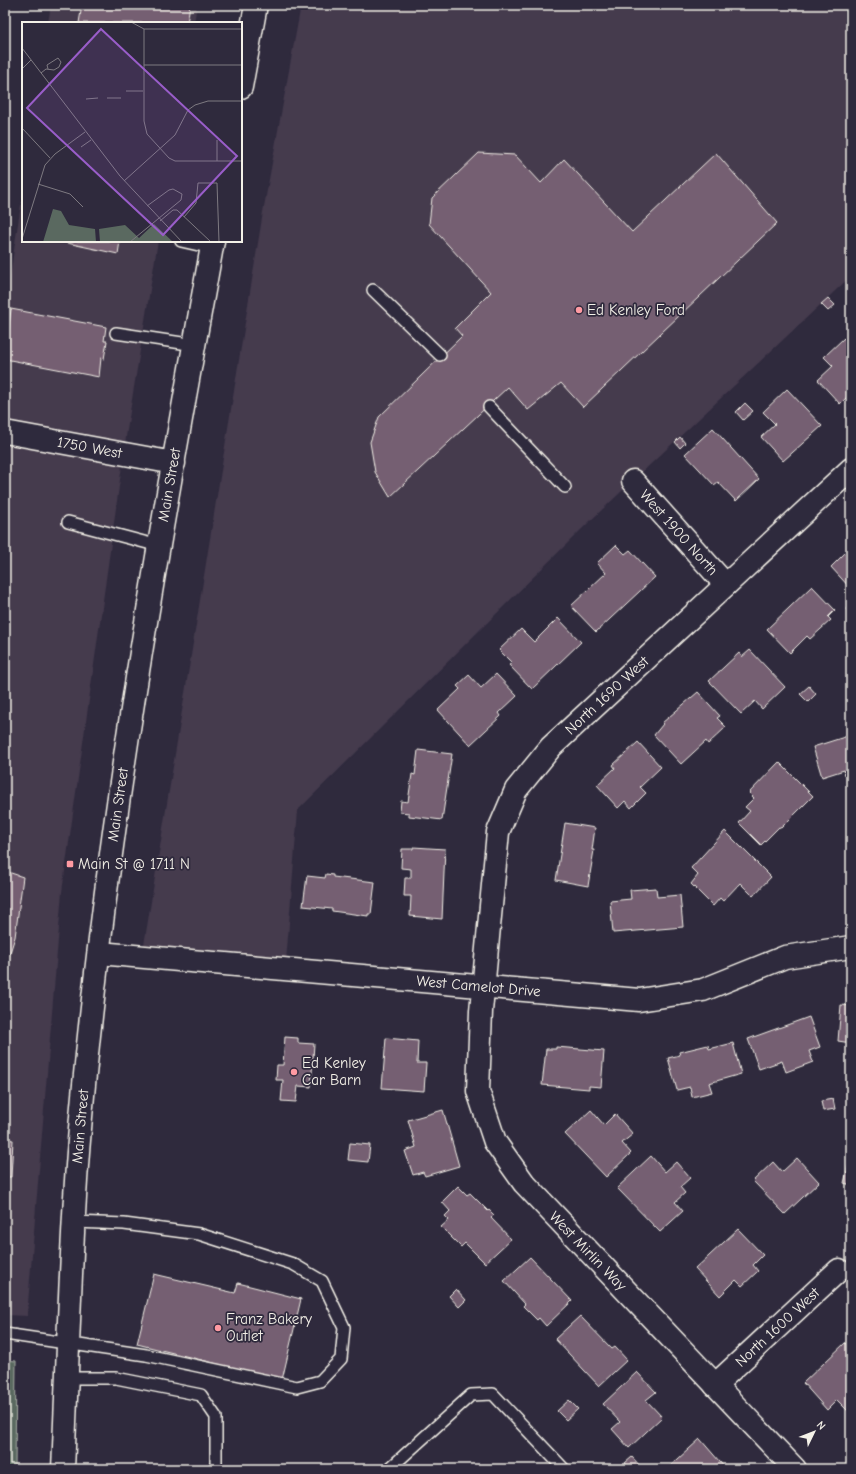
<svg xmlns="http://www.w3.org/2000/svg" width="856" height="1474" font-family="'Comic Neue',sans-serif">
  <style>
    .built { fill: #443a4d }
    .green { fill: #5a6960; stroke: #a7ada4 }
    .building { fill: #755e72; stroke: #f4f1e8 }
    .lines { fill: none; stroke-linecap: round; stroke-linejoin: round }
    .service-casing { stroke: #f4f1e8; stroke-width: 14 }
    .minor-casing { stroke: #f4f1e8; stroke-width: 25 }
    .secondary-casing { stroke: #f4f1e8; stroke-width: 25 }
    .service { stroke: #2f2a3d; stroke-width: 11 }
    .minor { stroke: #2f2a3d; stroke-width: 22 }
    .secondary { stroke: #2f2a3d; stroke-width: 22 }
    .poi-dot { fill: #ff9aa2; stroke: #2f2a3d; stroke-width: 1.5 }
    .labels { text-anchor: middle; stroke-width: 3.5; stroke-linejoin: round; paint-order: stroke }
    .poi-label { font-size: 15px; fill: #f4f1e8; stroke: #2f2a3d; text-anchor: start }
    .street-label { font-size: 15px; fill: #f4f1e8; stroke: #2f2a3d }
    .inset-road { fill: none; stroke: #7e7a81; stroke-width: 1 }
    .view { fill: #995dc9; fill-opacity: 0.15; stroke: #995dc9; stroke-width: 2 }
    .inset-edge { fill: none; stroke: #f4f1e8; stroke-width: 2 }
  </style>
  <rect width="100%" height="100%" fill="#2f2a3d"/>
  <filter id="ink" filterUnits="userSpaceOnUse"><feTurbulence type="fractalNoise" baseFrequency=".025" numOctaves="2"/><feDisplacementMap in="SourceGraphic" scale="8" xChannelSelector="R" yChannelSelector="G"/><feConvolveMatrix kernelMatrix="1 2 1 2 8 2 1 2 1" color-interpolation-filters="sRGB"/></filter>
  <g filter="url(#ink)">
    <path class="built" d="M51,5H197L194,23H48Z
      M301,5H851V276L589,522L298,810L286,962L144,945L263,212Z
      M23,191V241H158L127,430L62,892L27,1316L5,1315V309Z"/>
    <path class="green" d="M5,1360L16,1361L15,1469H5Z"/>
    <path class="building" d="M82,5H190L187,23H79Z
      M479,153L515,155L541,183L564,159L632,232L716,153L777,223L583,407L561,383L528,410L508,387L390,497L375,472L370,442L379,417L462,336L455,328L491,292L429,224L432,198Z
      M5,167H8L5,193Z
      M58,241H120L118,254Z
      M828,298L835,305L828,311L821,304Z
      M11,309L106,327L104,341H107L104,359L101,358L99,377L5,359Z
      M844,338L851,346V393L840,404L818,380L833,366L824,357Z
      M787,389L822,426L783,461L761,437L775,424L763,412Z
      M745,403L753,411L743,420L736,412Z
      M713,428L759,479L736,501L718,482L714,485L685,454Z
      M680,437L685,443L680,448L675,442Z
      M851,543V589L831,567L850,548L848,546Z
      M616,545L625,554L630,550L655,577L596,632L571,606L606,573L597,563Z
      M812,586L835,610L828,617L831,620L810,639L807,636L790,653L767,629Z
      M851,604V615L846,609Z
      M558,618L581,642L532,689L509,665L512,663L499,650L521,629L534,642Z
      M750,650L785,687L762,709L755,701L741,714L709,681L739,653L742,657Z
      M496,674L517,696L499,713L501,716L470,745L438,710L460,689L457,686L469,675L481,688Z
      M809,686L816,694L808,702L800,694Z
      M698,692L720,716L717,718L726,727L708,744L706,741L681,764L654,735L663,724L662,723Z
      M851,735V773L845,775L844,770L822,777L813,747Z
      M638,742L661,767L640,787L646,793L631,808L625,801L618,808L597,785L615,768L613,765Z
      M418,750L452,754L442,820L409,816V813L400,812L401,801L408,802L412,774L415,775Z
      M779,762L813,796L781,828L779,827L761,845L739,823L750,811L745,807L754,798L749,793Z
      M565,823L595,828L592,850H594L588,886L556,880Z
      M725,831L771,877L753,896L740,883L723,901L720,898L713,906L691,884L698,875L691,868Z
      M413,847L445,849L442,919L410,916L411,896H404L405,878H411V869L401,868L402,849H413Z
      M5,871L23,877L15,937L5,968Z
      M326,874L333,875V877L375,882L371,914H368V916L332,911V909L303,906L307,876L325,878Z
      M656,888L657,897L680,895L683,927L613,933L610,901L631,899L630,890Z
      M841,1005L851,1006V1043L838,1041Z
      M809,1017L820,1047L809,1051L813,1062L786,1072L782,1061L759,1069L748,1039Z
      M285,1037L298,1038V1043L314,1044L311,1087L298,1086L296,1102L281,1101L283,1080H276L277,1065H283Z
      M386,1038L418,1041L417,1063H426L424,1091L382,1088Z
      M733,1043L741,1074L709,1083L712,1092L692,1097L690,1087L677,1090L668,1058L680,1055L679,1052L708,1045L709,1049Z
      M556,1047L604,1051L601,1087L589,1086V1089L542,1085L546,1049H556Z
      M833,1099L835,1109L823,1111L821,1101Z
      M443,1110L459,1166L425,1176L423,1172L413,1175L405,1151L416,1147L408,1120Z
      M591,1110L604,1125L615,1114L633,1134L622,1143L631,1153L606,1177L565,1134Z
      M5,1139L13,1140L11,1177H5Z
      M350,1143L370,1145L368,1162L348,1160Z
      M851,1155V1185L844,1183Z
      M651,1156L665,1172L676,1162L690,1178L680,1187L685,1193L675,1202L683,1211L660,1232L617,1188Z
      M797,1158L819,1182L785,1214L753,1181L773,1162L782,1172Z
      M458,1186L467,1195L470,1193L488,1211L489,1210L494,1215L491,1218L511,1239L485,1263L465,1243L461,1247L441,1227L449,1220L445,1216L450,1211L442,1202Z
      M738,1229L763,1255L753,1265L758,1271L742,1286L736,1280L720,1296L695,1269Z
      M530,1257L572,1301L546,1326L539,1318L537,1320L523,1306L525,1304L504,1281Z
      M154,1274L235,1293L238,1283L301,1299L282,1380L137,1344Z
      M456,1289L466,1300L459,1307L449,1296Z
      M580,1316L612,1349L615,1347L627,1360L599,1386L555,1339Z
      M845,1343L851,1349V1408L848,1411L837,1400L827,1410L803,1383Z
      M637,1372L656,1392L646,1400L662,1417L629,1448L612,1429L620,1422L603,1404Z
      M569,1400L578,1409L566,1420L557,1411Z
      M700,1439L726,1469H667Z
      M632,1457L641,1467L639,1469H630L625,1463Z"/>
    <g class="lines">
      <defs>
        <path id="service" d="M181,241L212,248
          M373,290L440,355
          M116,333L195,345
          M489,407L565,487
          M68,522L159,546
          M5,1334L146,1355L297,1387L320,1381L341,1359L344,1327L322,1281L293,1264L199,1234L124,1224L75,1222
          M67,1378H116L201,1395L216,1417V1469
          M389,1469L471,1395L493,1394L564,1469"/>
        <g id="minor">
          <path id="s1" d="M5,432L174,463"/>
          <path id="s2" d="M633,481L725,584"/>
          <path id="s3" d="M99,953L639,1000L703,990L785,957L851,947"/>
          <path id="s4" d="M715,1385L839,1270"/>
          <path id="s5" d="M795,1469L524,1183L495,1142L478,1091L481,1011L498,832L516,790L551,747L851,469"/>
        </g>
        <g id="secondary">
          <path d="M241,87L256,5"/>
          <path id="s6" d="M63,1469C68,1363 70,1257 78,1152C103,846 158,543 213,241"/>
        </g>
      </defs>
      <use href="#service" class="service-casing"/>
      <use href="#minor" class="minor-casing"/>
      <use href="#secondary" class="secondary-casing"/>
      <use href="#service" class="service"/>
      <use href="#minor" class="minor"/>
      <use href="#secondary" class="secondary"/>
    </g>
  </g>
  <g class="poi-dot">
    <circle cx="579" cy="310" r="4"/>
    <rect x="66" y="860" width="8" height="8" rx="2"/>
    <circle cx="294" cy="1072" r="4"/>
    <circle cx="218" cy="1328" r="4"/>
  </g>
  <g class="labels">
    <g class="poi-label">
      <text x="587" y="315">Ed Kenley Ford</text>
      <text x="78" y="869">Main St @ 1711 N</text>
      <text x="302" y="1068">Ed Kenley<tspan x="302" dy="17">Car Barn</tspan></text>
      <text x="226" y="1324">Franz Bakery<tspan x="226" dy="17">Outlet</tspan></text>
    </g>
    <g class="street-label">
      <text dy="5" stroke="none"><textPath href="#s1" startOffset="86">1750 West</textPath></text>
      <text dy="5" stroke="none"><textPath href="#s6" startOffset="991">Main Street</textPath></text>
      <text dy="5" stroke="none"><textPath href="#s2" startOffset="69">West 1900 North</textPath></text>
      <text dy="5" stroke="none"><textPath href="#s5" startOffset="935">North 1690 West</textPath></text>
      <text dy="5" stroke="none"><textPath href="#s6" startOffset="667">Main Street</textPath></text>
      <text dy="5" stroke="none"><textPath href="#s3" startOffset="381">West Camelot Drive</textPath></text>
      <text dy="5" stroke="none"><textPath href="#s6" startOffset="343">Main Street</textPath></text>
      <text transform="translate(588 1251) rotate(46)" y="5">West Mirlin Way</text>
      <text dy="5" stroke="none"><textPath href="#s4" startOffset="85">North 1600 West</textPath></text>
    </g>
  </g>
  <g transform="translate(22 22)">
    <rect width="220" height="220" fill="#2f2a3d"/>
    <path d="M31,187L39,189L47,203L73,207L74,220H21ZM132,202L151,220H78L77,207L103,203L117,216Z" fill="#5a6960"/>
    <path class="inset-road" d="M109,0L122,7H220M122,7V99L125,112L147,136L153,139H220M0,26L98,154L160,220M122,43H220M0,47L9,38M19,51L24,47L32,48L37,45L39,40L36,36L25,43L26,47M104,69H121M85,76H99M64,77L76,76M0,106L28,136M59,125L69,118M195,139V118M102,159L153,113L166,88L173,83L186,79H220M16,162L48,172L61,185M162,195L174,181L176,161H195L197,220M138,199L151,188H155L189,220M0,217L23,143L33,132L63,110M108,220L159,178L160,172L151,167L147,168L125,184"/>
    <path class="view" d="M79,7L215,134L141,213L5,86Z"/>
    <rect width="220" height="220" class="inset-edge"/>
  </g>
  <rect width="856" height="1474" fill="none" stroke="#2f2a3d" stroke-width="20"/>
  <rect x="10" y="10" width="836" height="1454" fill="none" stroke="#f4f1e8" stroke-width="1.5" filter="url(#ink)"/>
  <g transform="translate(814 1432) rotate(47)" stroke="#2f2a3d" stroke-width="3" paint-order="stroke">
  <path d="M0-3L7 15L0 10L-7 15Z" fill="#f4f1e8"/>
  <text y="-6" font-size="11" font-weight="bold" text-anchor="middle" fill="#f4f1e8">N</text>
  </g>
</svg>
